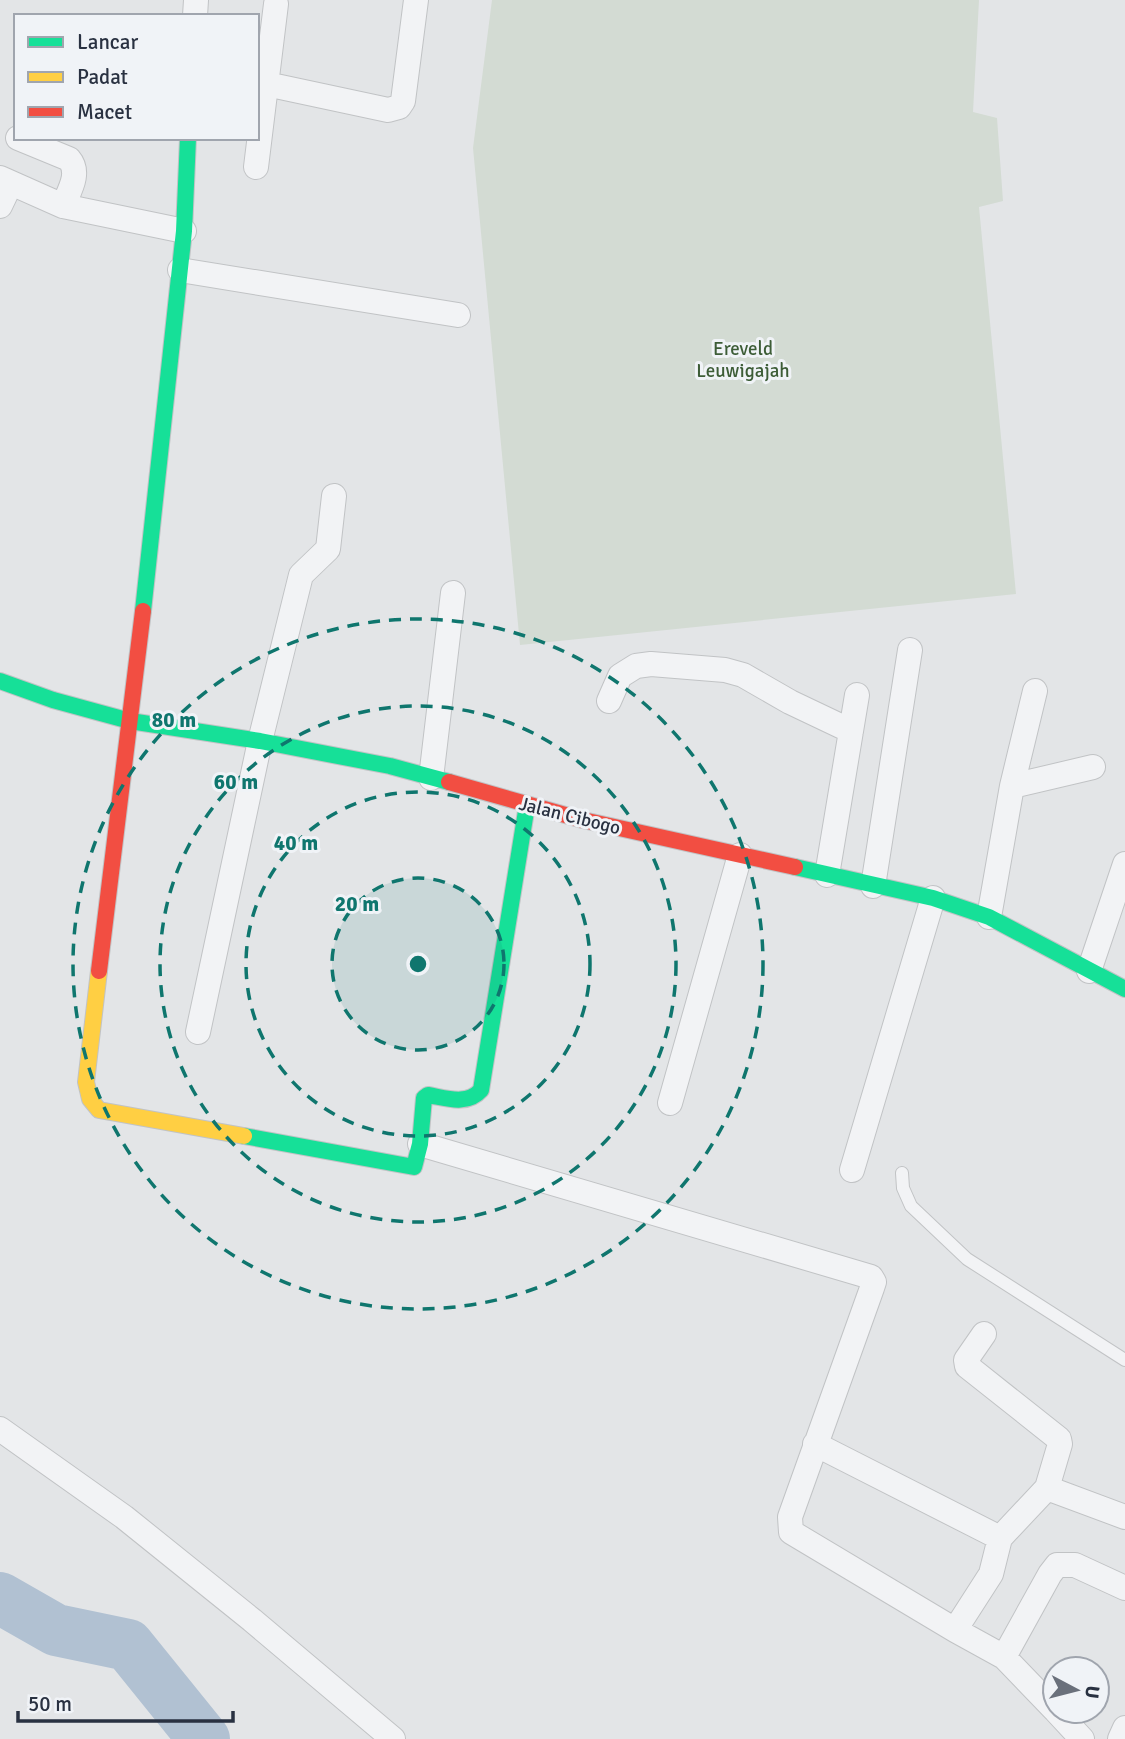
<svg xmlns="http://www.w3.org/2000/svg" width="1125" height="1739" font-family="Signika,sans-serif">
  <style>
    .green { fill: #d3dbd3 }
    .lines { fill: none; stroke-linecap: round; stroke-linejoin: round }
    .river { stroke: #b1c1d2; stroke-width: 52 }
    .lane-casing { stroke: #c1c3c5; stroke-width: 14 }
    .street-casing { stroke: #c1c3c5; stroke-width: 26 }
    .fast-casing { stroke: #c1c3c5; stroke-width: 18 }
    .slow-casing { stroke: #c1c3c5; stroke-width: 18 }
    .jam-casing { stroke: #c1c3c5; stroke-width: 18 }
    .lane { stroke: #f2f3f5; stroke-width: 12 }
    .street { stroke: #f2f3f5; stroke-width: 24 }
    .fast { stroke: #16e098; stroke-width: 16 }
    .slow { stroke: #ffcf43; stroke-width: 16 }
    .jam { stroke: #f24e42; stroke-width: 16 }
    .ring { fill: none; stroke: #0f766e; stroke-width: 3.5; stroke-dasharray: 12 9 }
    .labels { text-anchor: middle; stroke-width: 6; stroke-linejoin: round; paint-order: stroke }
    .park-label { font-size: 19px; fill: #3d5d37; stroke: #f0f3f7 }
    .street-label { font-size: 19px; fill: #293141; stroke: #f0f3f7 }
    .centre { fill: #0f766e; stroke: #f0f3f7; stroke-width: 3.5 }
    .ring-label { font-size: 21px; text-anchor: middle; font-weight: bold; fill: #0f766e; stroke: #f0f3f7; stroke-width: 6; stroke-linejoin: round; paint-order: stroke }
  </style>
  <rect width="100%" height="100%" fill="#e3e5e7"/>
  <path class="green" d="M492,0H979L973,112L997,118L1003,201L979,207L1016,594L520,645L473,148Z"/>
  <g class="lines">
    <path class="river" d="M0,1598L56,1630L128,1645L204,1739"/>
    <defs>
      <path id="lane" d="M902,1173L903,1188L911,1206L967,1259L1125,1360"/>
      <path id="street" d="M195,16L196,0
        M257,82L388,110L399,107L403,101L416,0
        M18,138L69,159C81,173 69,191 63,206
        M256,167L276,4
        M0,178L63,206L184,231
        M0,206L11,183
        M180,270L458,315
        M609,701L620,676L636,666L651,664L725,670L743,675L790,702L851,731
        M431,778L453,593
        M1012,786L1035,691
        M827,875L857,695
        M873,886L910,650
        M989,917L1012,786L1093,767
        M1089,971L1125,864
        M198,1032L260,741L301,575L328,549L334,496
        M670,1103L740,855
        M420,1144L871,1277L874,1282L872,1288L790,1517L791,1532L955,1630L991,1574L1000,1538
        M852,1170L933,898
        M984,1334L966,1360L967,1366L1059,1439L1060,1444L1047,1488
        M0,1429L124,1517L252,1620L393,1739
        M815,1444L1000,1538L1047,1488L1125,1517
        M955,1630L1004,1657
        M1055,1710L1004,1657L1050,1574L1057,1565H1075L1125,1588
        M1056,1711L1082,1739
        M1120,1739L1125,1728"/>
      <path id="fast" d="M143,611L184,231L188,138
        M0,681L53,700L130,721L260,741L390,766L449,782
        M795,867L933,898L989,917L1125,989
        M244,1136L414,1167L420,1144L424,1098L428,1095C446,1098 467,1106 481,1090L527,805"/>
      <path id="slow" d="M99,971L86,1082L90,1099L99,1110L244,1136"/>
      <path id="jam" d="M449,782L583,820L795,867
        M99,971L143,611"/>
    </defs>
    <use href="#lane" class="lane-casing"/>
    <use href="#street" class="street-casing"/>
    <use href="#fast" class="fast-casing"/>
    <use href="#slow" class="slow-casing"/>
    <use href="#jam" class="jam-casing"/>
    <use href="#lane" class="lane"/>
    <use href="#street" class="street"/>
    <use href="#fast" class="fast"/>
    <use href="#slow" class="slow"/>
    <use href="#jam" class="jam"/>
  </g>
  <circle cx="418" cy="964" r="86" fill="#0f766e" fill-opacity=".12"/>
  <g class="ring">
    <circle cx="418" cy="964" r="86"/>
    <circle cx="418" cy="964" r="172"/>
    <circle cx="418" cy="964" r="258"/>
    <circle cx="418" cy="964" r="345"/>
  </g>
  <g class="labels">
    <g class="park-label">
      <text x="743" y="355">Ereveld<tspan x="743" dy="22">Leuwigajah</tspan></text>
    </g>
    <g class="street-label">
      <text transform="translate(570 815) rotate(14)" y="7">Jalan Cibogo</text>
    </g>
  </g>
  <circle cx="418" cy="964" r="10" class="centre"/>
  <g class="ring-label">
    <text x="174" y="727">80 m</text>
    <text x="236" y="789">60 m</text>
    <text x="296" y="850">40 m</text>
    <text x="357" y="911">20 m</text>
  </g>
  <rect x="14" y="14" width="245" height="126" fill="#f0f3f7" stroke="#a0a5ae" stroke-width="2"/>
  <rect x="28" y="37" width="35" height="10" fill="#16e098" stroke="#a0a5ae" stroke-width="2"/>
  <text x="77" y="49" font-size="21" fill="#293141">Lancar</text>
  <rect x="28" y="72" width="35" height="10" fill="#ffcf43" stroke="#a0a5ae" stroke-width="2"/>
  <text x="77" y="84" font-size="21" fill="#293141">Padat</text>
  <rect x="28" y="107" width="35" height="10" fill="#f24e42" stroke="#a0a5ae" stroke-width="2"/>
  <text x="77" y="119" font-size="21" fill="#293141">Macet</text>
  <g transform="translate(1076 1690) rotate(97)"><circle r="33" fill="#f0f3f7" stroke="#a0a5ae" stroke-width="2"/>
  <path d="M0-5L12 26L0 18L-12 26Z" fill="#6a707b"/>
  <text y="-10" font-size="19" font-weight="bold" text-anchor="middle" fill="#293141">U</text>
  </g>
  <path d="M18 1711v10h215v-10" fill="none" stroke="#293141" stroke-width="3.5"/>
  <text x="28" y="1711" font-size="21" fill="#293141" stroke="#f0f3f7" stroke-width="5" paint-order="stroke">50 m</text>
</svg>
